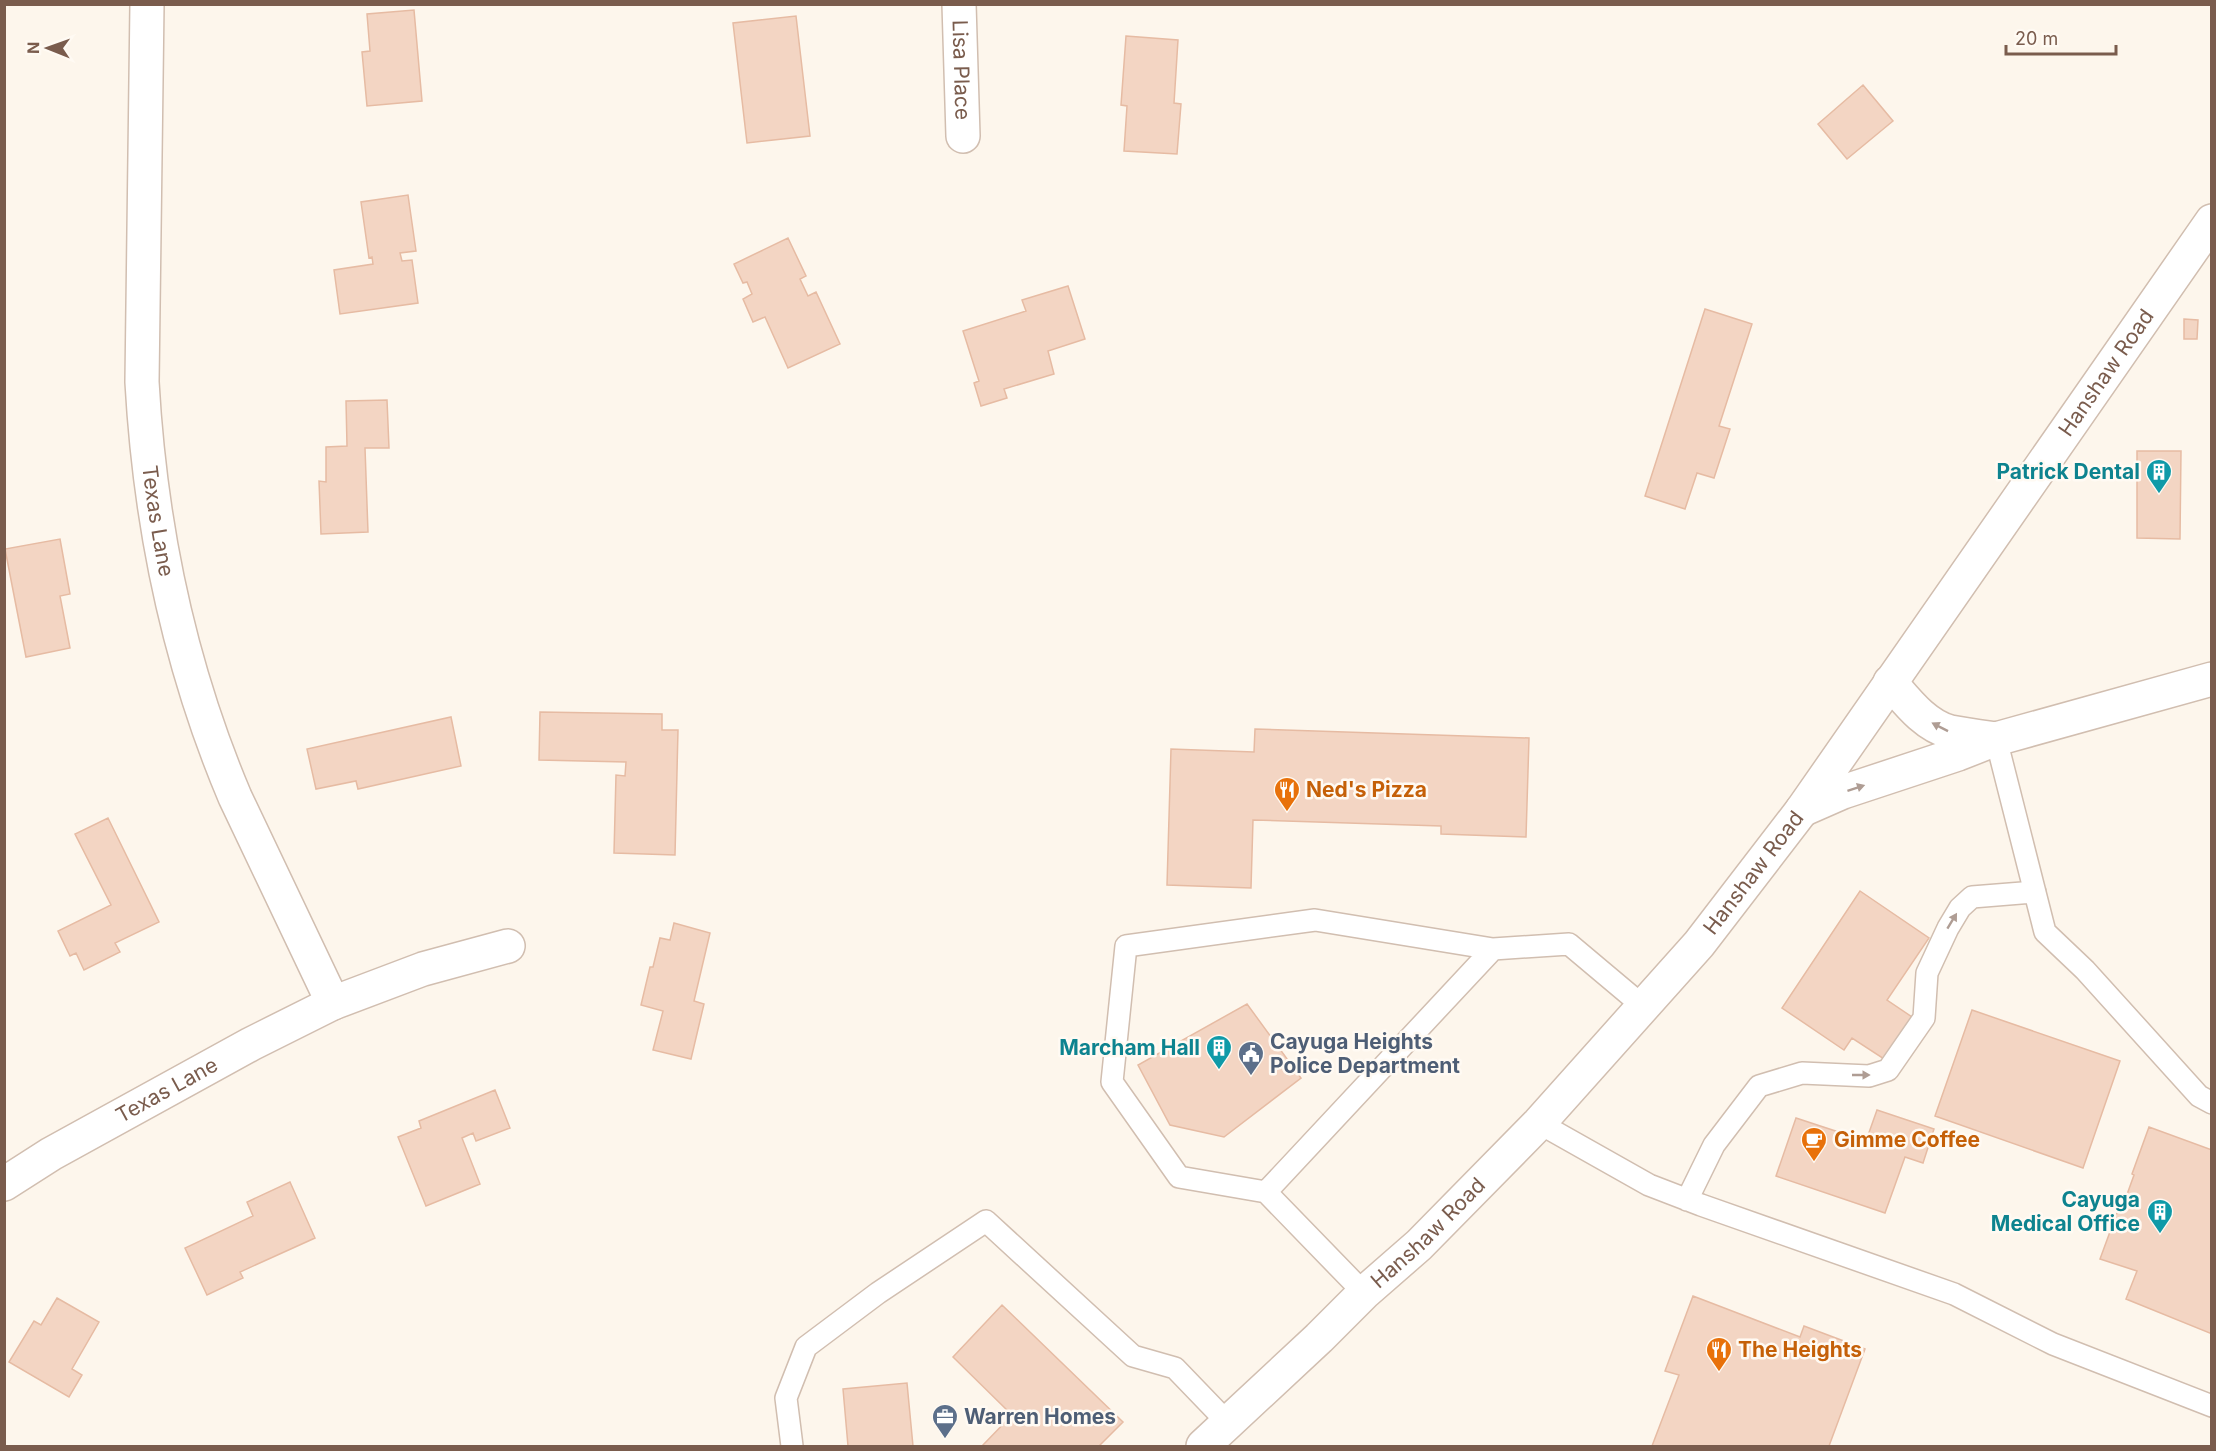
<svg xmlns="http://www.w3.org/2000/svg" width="2216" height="1451" font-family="Inter,sans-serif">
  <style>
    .building { fill: #f3d5c3; stroke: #e6bba3; stroke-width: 1.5 }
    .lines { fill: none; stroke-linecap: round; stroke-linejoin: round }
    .service-casing { stroke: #d1beb0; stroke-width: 24 }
    .minor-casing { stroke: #d1beb0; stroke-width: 36 }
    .tertiary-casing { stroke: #d1beb0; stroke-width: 36 }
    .service { stroke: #fff; stroke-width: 21 }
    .minor { stroke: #fff; stroke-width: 33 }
    .tertiary { stroke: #fff; stroke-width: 33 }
    .oneway { fill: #af9d94 }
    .labels { text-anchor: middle; stroke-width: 5; stroke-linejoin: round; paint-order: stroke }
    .street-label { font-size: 21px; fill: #7a5c4d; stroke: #fffaf3 }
    .culture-label { font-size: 21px; font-weight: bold; fill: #0d838f; stroke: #fffaf3; text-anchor: end }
    .food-label { font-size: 21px; font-weight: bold; fill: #c56008; stroke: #fffaf3; text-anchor: start }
    .service-label { font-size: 21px; font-weight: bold; fill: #4e5e75; stroke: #fffaf3; text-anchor: start }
  </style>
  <rect width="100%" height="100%" fill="#fdf6ec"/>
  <path class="building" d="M414,10L422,101L367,106L362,52L370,51L367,14Z
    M796,16L810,136L747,143L733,23Z
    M1126,36L1178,40L1174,103L1181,104L1177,154L1124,151L1127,106L1121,105Z
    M1863,85L1893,121L1847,159L1818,124Z
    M408,195L416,251L400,253L402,261L412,260L418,303L340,314L334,270L373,264L372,257L369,258L361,202Z
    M788,238L806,276L800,279L808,296L816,292L840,344L788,368L765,317L753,322L743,299L752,294L747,282L743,283L734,264Z
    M1068,286L1085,339L1048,351L1054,374L1004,389L1007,398L981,406L974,383L979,381L963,331L1026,311L1022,300Z
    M1705,309L1752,324L1719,426L1730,429L1714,478L1697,473L1685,509L1645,496Z
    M2184,319L2198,320L2197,339H2184Z
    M387,400L389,448H365L368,532L321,534L319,481L326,482V447L347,446L346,401Z
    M2137,451H2181L2180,539L2137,538Z
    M60,539L70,594L60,596L70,648L26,657L5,549Z
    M540,712L662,714V730H678L675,855L614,853L616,775L625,776L626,762L539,760Z
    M451,717L461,766L358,789L356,781L316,789L307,749Z
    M1255,729L1529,738L1526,837L1441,834V826L1253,820L1251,888L1167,885L1171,749L1254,752Z
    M108,818L159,922L115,943L120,952L84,970L76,953L70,956L58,931L111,905L75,834Z
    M1860,891L1929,938L1887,1000L1912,1017L1884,1059L1852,1038L1844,1050L1782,1008Z
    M674,923L710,933L694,1001L704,1004L691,1059L653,1050L663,1011L641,1005L650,967H653L660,938L670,940Z
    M1247,1004L1301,1078L1224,1137L1170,1125L1138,1065Z
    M1972,1010L2120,1061L2083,1168L1935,1116Z
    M495,1090L510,1128L476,1141L473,1133L462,1138L480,1184L426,1206L398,1137L421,1128L419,1121Z
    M1877,1110L1934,1129L1923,1163L1905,1157L1885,1213L1776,1176L1796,1118L1866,1141Z
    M2149,1127L2212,1150V1334L2126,1299L2137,1271L2100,1259L2118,1210L2121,1211L2134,1175L2132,1174Z
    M290,1182L315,1238L240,1272L243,1278L207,1295L185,1248L253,1216L247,1202Z
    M1693,1296L1800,1337L1804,1326L1865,1349L1829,1446H1652L1679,1375L1665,1371Z
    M57,1298L99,1322L72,1369L82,1375L69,1397L9,1362L34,1321L41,1325Z
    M1002,1305L1123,1422L1099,1446H982L1012,1415L953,1357Z
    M907,1383L913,1446H848L843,1389Z"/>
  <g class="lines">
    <defs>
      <path id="service" d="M1996,739L2045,932L2085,970L2199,1096L2212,1103
        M1539,1123L1649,1185L1701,1205L1954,1294L2053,1344L2212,1406
        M1266,1192L1493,949
        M1687,1200L1714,1145L1759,1086L1802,1073L1869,1076L1888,1070L1924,1018L1927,973L1948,928L1960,908L1972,897L2035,892
        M1364,1293L1266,1192L1179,1177L1112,1082L1126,946L1315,920L1493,949L1569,944L1644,1007
        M792,1446L786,1398L806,1347L878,1293L986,1221L1133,1356L1175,1368L1228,1423"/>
      <g id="minor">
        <path id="s1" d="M147,4L142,382C150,525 179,665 235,797L333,1003"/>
        <path id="s2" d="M959,4L963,136"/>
        <path id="s3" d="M4,1184L51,1154L251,1044L333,1003L423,969L508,946"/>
      </g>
      <g id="tertiary">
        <path d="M1890,682C1906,700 1924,725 1950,732C1965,735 1981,737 1996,739"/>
        <path d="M1802,810L1843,792L1958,754L1996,739L2212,679"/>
        <path id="s4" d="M1203,1446L1319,1338L1364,1293L1419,1245L1539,1123L1699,944L1802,810L2212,221"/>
      </g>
    </defs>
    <use href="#service" class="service-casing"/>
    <use href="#minor" class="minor-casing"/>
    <use href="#tertiary" class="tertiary-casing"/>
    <use href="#service" class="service"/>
    <use href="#minor" class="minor"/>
    <use href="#tertiary" class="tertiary"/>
  </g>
  <defs><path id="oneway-solid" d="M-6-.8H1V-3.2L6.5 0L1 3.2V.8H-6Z" transform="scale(1.5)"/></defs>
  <g class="oneway">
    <use href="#oneway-solid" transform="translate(1940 727) rotate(-153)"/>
    <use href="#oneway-solid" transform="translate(1856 788) rotate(-18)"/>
    <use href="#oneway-solid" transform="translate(1952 921) rotate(-59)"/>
    <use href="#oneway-solid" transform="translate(1861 1075)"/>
  </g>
  <defs>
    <symbol id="building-pin" viewBox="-11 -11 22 30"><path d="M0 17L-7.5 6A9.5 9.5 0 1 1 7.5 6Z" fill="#0f9aa8" stroke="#fffaf3"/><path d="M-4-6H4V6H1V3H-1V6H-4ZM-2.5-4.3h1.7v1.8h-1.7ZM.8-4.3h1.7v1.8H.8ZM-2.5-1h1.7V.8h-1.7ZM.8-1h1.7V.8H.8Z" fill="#fff"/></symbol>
    <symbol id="restaurant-pin" viewBox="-11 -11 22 30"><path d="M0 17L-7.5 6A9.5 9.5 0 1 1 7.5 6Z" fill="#e8710a" stroke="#fffaf3"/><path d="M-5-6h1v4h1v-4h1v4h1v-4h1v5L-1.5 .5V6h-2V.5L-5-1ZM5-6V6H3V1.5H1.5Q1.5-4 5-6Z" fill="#fff"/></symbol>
    <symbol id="civic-pin" viewBox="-11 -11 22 30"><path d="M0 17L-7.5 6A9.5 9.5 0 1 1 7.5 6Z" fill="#5c6f8a" stroke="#fffaf3"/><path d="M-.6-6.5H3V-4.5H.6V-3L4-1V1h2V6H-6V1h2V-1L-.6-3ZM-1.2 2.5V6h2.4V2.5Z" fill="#fff"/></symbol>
    <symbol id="cafe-pin" viewBox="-11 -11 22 30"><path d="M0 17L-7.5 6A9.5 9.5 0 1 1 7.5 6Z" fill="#e8710a" stroke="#fffaf3"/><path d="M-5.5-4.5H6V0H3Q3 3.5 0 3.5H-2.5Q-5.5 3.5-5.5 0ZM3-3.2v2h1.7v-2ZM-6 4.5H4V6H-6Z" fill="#fff"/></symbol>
    <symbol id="office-pin" viewBox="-11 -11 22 30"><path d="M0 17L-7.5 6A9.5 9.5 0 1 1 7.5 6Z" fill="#5c6f8a" stroke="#fffaf3"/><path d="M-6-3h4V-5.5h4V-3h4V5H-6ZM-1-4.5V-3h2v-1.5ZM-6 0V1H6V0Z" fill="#fff"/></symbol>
  </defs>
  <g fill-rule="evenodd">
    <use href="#building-pin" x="2144" y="457" width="30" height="40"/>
    <use href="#restaurant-pin" x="1272" y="775" width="30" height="40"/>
    <use href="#building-pin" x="1204" y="1033" width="30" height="40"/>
    <use href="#civic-pin" x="1236" y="1039" width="30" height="40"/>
    <use href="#cafe-pin" x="1799" y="1125" width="30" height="40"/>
    <use href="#building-pin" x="2145" y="1197" width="30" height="40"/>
    <use href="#restaurant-pin" x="1704" y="1335" width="30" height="40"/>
    <use href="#office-pin" x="930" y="1402" width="30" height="40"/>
  </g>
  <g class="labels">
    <g class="street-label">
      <text dy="7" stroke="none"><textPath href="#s2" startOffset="66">Lisa Place</textPath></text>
      <text dy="7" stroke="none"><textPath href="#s4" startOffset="1408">Hanshaw Road</textPath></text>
      <text dy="7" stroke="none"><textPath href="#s1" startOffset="518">Texas Lane</textPath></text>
      <text dy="7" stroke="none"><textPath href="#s4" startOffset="796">Hanshaw Road</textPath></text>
      <text dy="7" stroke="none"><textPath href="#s3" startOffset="188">Texas Lane</textPath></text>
      <text dy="7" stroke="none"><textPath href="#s4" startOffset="310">Hanshaw Road</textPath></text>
    </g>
    <g class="culture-label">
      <text x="2140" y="479">Patrick Dental</text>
      <text x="1200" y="1055">Marcham Hall</text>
      <text x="2140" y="1207">Cayuga<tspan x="2140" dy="24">Medical Office</tspan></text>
    </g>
    <g class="food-label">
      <text x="1306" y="797">Ned's Pizza</text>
      <text x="1834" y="1147">Gimme Coffee</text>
      <text x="1738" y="1357">The Heights</text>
    </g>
    <g class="service-label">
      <text x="1270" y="1049">Cayuga Heights<tspan x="1270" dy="24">Police Department</tspan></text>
      <text x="964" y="1424">Warren Homes</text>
    </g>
  </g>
  <rect width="2216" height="1451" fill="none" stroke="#7a5c4d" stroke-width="12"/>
  <g transform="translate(48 48) rotate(271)" stroke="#fffaf3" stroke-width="4.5" paint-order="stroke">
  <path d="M0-4.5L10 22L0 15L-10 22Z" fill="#7a5c4d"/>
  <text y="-9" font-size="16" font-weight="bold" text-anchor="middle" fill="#7a5c4d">N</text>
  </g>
  <path d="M2006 45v9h110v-9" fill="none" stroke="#7a5c4d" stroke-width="3"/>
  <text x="2015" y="45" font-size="18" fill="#7a5c4d" stroke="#fffaf3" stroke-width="4.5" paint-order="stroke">20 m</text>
</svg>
